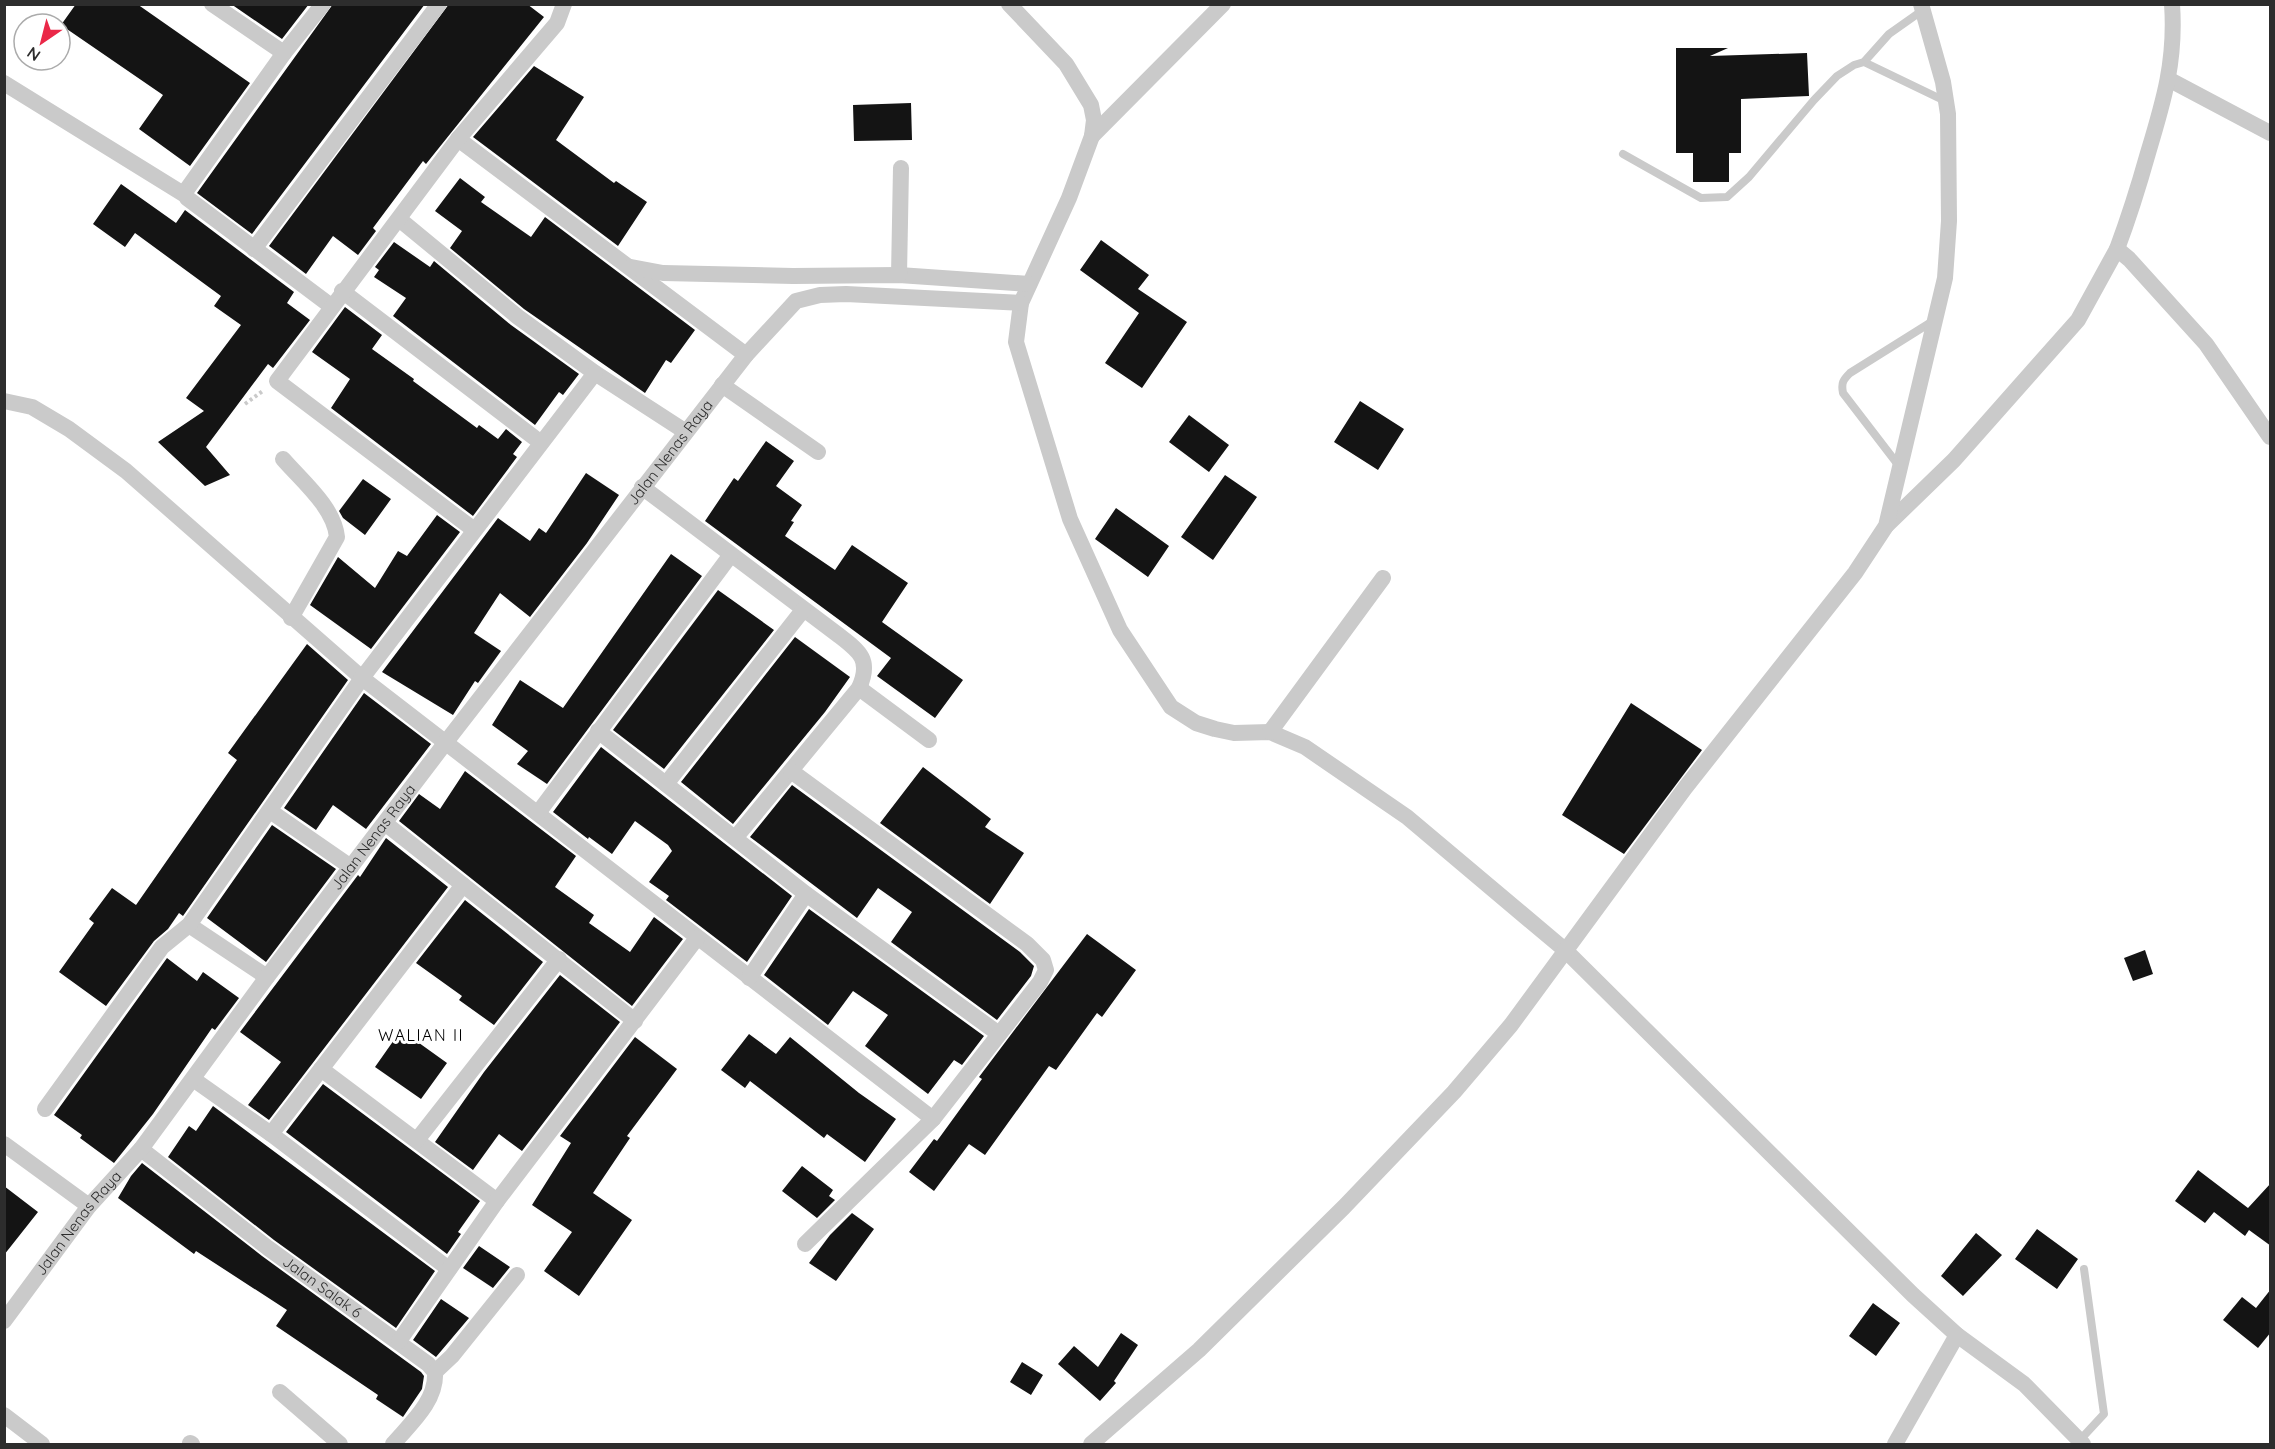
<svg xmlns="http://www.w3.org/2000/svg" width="2275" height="1449" font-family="Quicksand,sans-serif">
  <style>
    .building { fill: #141414 }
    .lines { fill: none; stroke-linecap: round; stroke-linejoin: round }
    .path { stroke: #cacaca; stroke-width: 4; stroke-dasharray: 3 3; stroke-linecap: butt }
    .lane { stroke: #cacaca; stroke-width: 8 }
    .street { stroke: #cacaca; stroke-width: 16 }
    .labels { text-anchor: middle; stroke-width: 6; stroke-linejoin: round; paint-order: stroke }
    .street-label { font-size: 15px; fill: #2d2d2d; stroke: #fff }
    .neighbourhood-label { font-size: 16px; letter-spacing: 1.5px; fill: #000; stroke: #fff }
  </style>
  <rect width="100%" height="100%" fill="#fff"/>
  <path class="building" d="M76,4H137L250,83L190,166L139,129L163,95L61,25Z
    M231,4H309L282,39Z
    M333,4H425L252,234L197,193Z
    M449,4H527L544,17L426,164L423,161L373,228L376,231L358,255L333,236L306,274L269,246Z
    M1676,48H1728L1710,56L1807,53L1809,96L1741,99V153H1729V182H1693V153H1676Z
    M534,66L584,97L556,140L614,183L616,181L647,202L618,246L473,137Z
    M911,103L912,140L854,141L853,105Z
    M460,178L485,197L481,202L531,237L545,217L695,330L671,363L666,360L645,393L524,309L450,248L462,231L435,211Z
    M121,184L176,223L185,210L294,292L287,303L310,320L273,368L268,364L206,447L230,475L205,486L158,442L204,411L186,398L241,325L214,306L221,296L135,233L125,247L93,224Z
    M1101,240L1149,275L1138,289L1187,322L1142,388L1105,363L1139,313L1080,270Z
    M394,242L430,267L434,261L511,325L579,374L563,395L559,392L535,425L393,316L406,298L374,277L379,270L375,267Z
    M345,307L382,335L372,349L414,379L413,381L477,428L479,425L498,439L506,429L522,442L513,454L517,457L473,516L331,408L350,379L312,352Z
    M1360,401L1404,429L1378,470L1334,442Z
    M1189,415L1229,445L1209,472L1169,442Z
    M766,441L794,461L776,486L802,505L791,521L794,522L785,536L835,570L852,545L908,583L882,622L963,680L935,718L877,676L891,658L705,521L734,478L738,481Z
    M586,473L619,495L587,543L530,617L500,593L474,633L501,651L478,683L475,681L453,715L382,672L498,518L530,541L539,528L546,533Z
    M1225,475L1257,497L1213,560L1181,537Z
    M363,479L391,499L365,535L343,518L339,511Z
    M1116,508L1169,546L1148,577L1095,539Z
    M437,515L460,532L371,649L310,605L338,557L375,588L398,551L407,556Z
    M671,554L702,576L547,784L517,764L528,751L492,725L520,680L563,708Z
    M718,590L774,630L664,769L613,730Z
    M795,637L850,677L825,712L733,824L681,782Z
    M307,644L348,680L183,916L179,913L168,929L154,941L106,1006L59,972L94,923L89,919L112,888L136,905L237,760L228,753Z
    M364,693L431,744L366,829L333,805L316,830L284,808Z
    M1631,703L1702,750L1624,854L1562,815Z
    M601,747L792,896L747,962L666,900L669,896L649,882L672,851L668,845L635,821L612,854L589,837L588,839L553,812Z
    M923,767L991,819L985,827L1024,853L990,904L880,823Z
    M465,771L576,856L555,887L594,915L589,923L630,952L654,917L683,939L632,1006L399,821L419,794L440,809Z
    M792,785L1020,952L1034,966L1031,976L997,1020L891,942L912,912L878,888L857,918L750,837Z
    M272,825L336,869L266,962L207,918Z
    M386,838L448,887L269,1120L248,1105L281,1062L240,1032L358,875L360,877Z
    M465,900L543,962L494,1025L459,1000L462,996L416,963Z
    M809,909L984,1036L962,1065L954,1060L928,1094L865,1046L888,1015L853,991L828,1025L764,975Z
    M1087,934L1136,970L1102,1017L1097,1013L1056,1070L1049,1066L985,1155L969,1144L934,1191L909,1172L934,1139L937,1141L982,1079L979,1077Z
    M2145,950L2153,974L2133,981L2124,958Z
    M167,958L197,981L203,972L239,998L215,1030L212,1028L153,1114L114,1163L80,1138L82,1135L54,1115Z
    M560,975L620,1022L522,1151L499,1134L473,1170L435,1142L484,1072Z
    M401,1030L447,1063L421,1099L375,1067Z
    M749,1034L776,1054L790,1037L859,1093L896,1119L865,1162L827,1134L824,1138L750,1081L745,1088L721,1070Z
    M635,1037L677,1069L627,1136L630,1138L593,1193L632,1220L579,1296L544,1271L572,1232L532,1205L571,1143L560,1136Z
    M323,1084L480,1201L458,1232L461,1234L447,1254L286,1132Z
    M213,1106L435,1271L396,1328L274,1240L168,1157L189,1126L196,1131Z
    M142,1163L262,1256L421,1372L424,1376L422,1389L403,1417L376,1399L378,1395L276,1326L287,1310L196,1251L194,1254L118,1198L131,1176Z
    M802,1166L833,1190L829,1196L835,1200L817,1218L782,1191Z
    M2198,1170L2248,1208L2271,1183V1246L2249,1230L2245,1236L2214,1212L2205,1223L2175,1201Z
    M4,1186L38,1212L4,1255Z
    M852,1213L874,1229L836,1281L809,1263L830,1235Z
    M2037,1229L2078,1259L2057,1289L2015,1259Z
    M1976,1233L2002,1255L1963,1296L1941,1276Z
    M479,1246L510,1267L493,1288L463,1268Z
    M2271,1289V1332L2258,1348L2223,1320L2242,1297L2256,1308Z
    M441,1299L469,1318L436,1357L413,1340Z
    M1873,1303L1900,1323L1876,1356L1849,1336Z
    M1121,1333L1138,1345L1114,1381L1116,1383L1100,1401L1058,1364L1074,1346L1098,1367Z
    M1022,1362L1043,1375L1031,1395L1010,1382Z"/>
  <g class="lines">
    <path class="path" d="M245,404L264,390"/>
    <path class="lane" d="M1864,62L1945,101
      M1623,154L1701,198L1727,197L1749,177L1814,100L1837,76L1854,65L1864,62L1889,34L1923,10
      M1899,466L1843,393C1841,383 1843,380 1850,373L1933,321
      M2079,1441L2104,1414L2084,1269"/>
    <g class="street">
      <path d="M212,4L284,53"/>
      <path d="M323,4L284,53L185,192L187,198L331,306"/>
      <path d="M1009,4L1066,64L1091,105L1094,120L1092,136L1069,198L1021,303L1016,342L1070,519L1120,630L1171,707L1196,723L1215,729L1234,733L1270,732L1305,747L1407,817L1565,950L1913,1295L1957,1335L2024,1384L2083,1444"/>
      <path d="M2170,80L2270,133"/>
      <path d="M4,83L185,195"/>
      <path d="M1092,136L1223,4"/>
      <path d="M458,139L746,355"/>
      <path d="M399,219L518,317L595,373L686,432"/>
      <path d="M254,249L439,4"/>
      <path d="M2117,249C2129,217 2139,185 2148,153C2164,100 2176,60 2172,4"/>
      <path d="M631,267L663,273L793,276L899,275L1029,284"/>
      <path d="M899,275L901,168"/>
      <path d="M342,291L540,442"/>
      <path d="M722,385L818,452"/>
      <path d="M4,401L32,407L69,429L126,471L362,678L933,1119"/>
      <path d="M283,459C302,481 334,507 337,537L291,618"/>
      <path d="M642,487L837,634C859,651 872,659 859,688L736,837"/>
      <path d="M1887,525L1954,460L2078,320L2117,249L2129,259L2206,344L2270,437"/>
      <path d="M473,529L277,381L458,139L557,23L564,4"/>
      <path d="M859,688L929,740"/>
      <path d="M598,731L806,894L999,1034"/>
      <path d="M1270,732L1383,578"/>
      <path d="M791,771L1027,944L1043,960L1046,970L1040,982L933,1119L805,1244"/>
      <path d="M666,784L803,610"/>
      <path d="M270,811L351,867"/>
      <path d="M538,813L730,556"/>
      <path d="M386,824L635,1021"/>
      <path d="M189,925L267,977"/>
      <path d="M749,978L806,894"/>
      <path d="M321,1069L497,1201"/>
      <path d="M193,1079L271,1134L449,1269"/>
      <path d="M45,1109L162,947L189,925L362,678L595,373"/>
      <path d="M271,1134L463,885"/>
      <path d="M417,1140L559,959"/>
      <path d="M4,1144L89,1206"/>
      <path id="s1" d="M141,1149L268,1248L428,1364L435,1372C437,1401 410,1424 393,1444"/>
      <path id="s2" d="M4,1321L89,1206L141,1149L267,977L446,742L746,355L796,301L820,295L846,294L1021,303"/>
      <path d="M399,1341L497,1201L697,938"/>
      <path d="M435,1372L452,1356L517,1275"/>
      <path d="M280,1392L340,1444"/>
      <path d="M4,1415L42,1444"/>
      <path d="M190,1443L192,1444"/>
      <path d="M1091,1444L1199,1350L1344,1207L1454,1092L1511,1025L1685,788L1855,573L1886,526L1945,278L1949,221L1948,114L1943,82L1921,4"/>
      <path d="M1895,1444L1957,1335"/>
    </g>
  </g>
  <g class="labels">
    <g class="street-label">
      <text dy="5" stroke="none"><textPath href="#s2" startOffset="1095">Jalan Nenas Raya</textPath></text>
      <text dy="5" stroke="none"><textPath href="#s2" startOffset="609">Jalan Nenas Raya</textPath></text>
      <text dy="5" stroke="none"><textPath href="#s2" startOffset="123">Jalan Nenas Raya</textPath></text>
      <text dy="5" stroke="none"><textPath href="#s1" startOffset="228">Jalan Salak 6</textPath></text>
    </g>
    <g class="neighbourhood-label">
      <text x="421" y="1041">WALIAN II</text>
    </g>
  </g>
  <rect width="2275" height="1449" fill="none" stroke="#2d2d2d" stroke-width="12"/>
  <g transform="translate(42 42) rotate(215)"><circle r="28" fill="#ffffff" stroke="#ababab" stroke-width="1.5"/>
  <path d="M0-4.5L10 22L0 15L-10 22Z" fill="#ea2848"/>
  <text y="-9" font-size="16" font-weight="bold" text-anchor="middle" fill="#2d2d2d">N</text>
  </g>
</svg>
